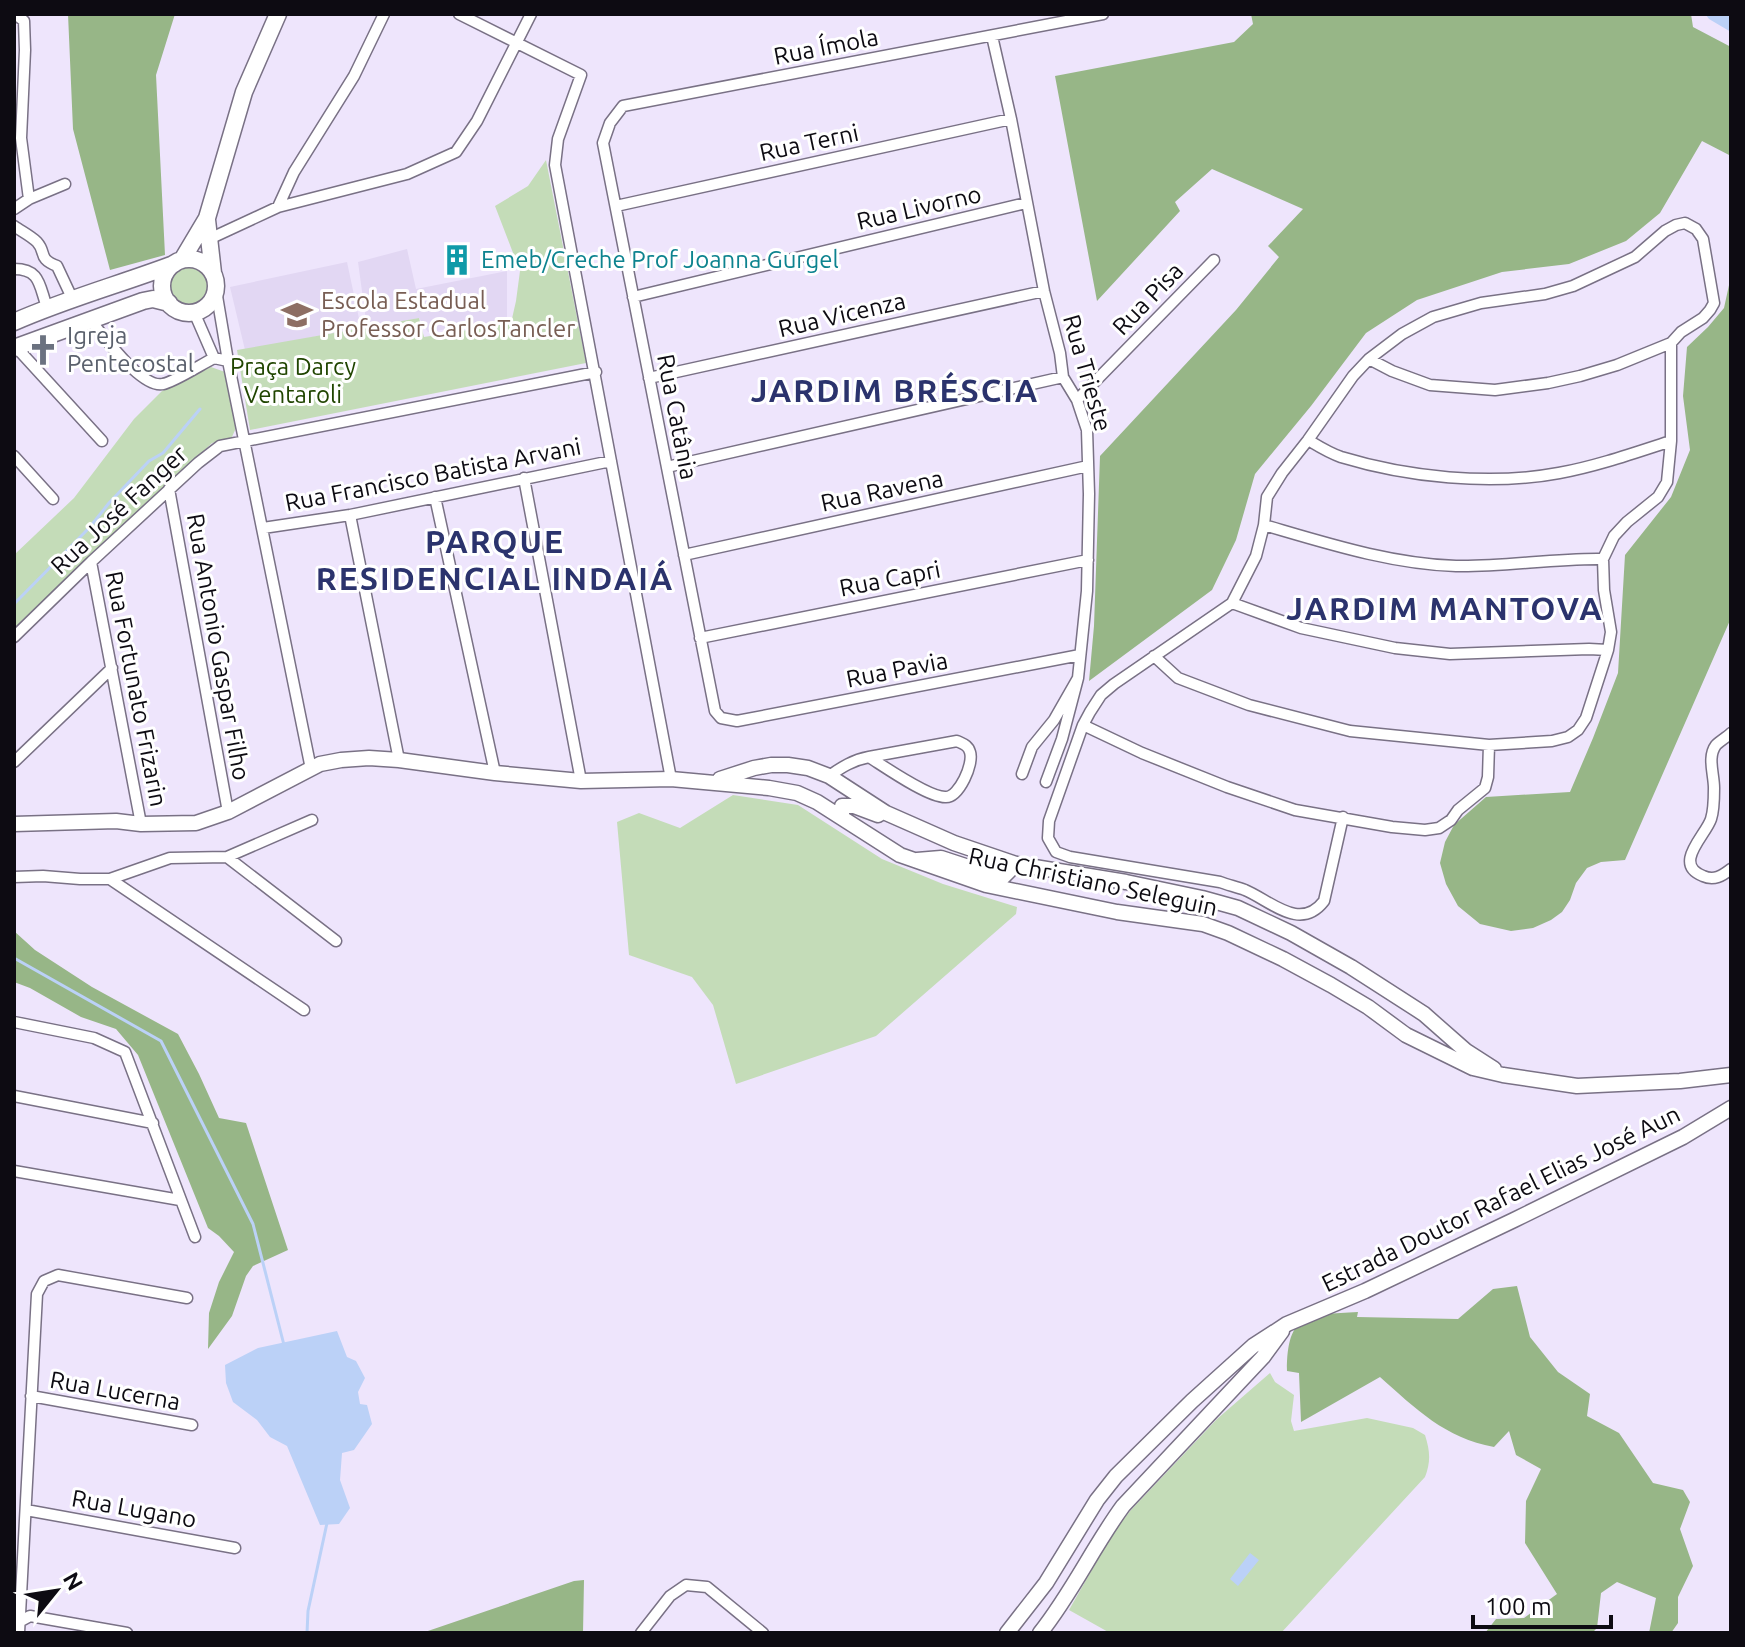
<svg xmlns="http://www.w3.org/2000/svg" width="1745" height="1647" font-family="Ubuntu,sans-serif">
  <style>
    .built { fill: #e2d7f3 }
    .green { fill: #c4dcb8 }
    .forest { fill: #97b687 }
    .water { fill: #bbd1f7 }
    .lines { fill: none; stroke-linecap: round; stroke-linejoin: round }
    .stream { stroke: #bbd1f7; stroke-width: 3 }
    .street-casing { stroke: #797185; stroke-width: 13 }
    .secondary-casing { stroke: #797185; stroke-width: 17 }
    .primary-casing { stroke: #797185; stroke-width: 19 }
    .street { stroke: #fff; stroke-width: 10 }
    .secondary { stroke: #fff; stroke-width: 14 }
    .primary { stroke: #fff; stroke-width: 16 }
    .labels { text-anchor: middle; stroke-width: 6; stroke-linejoin: round; paint-order: stroke }
    .street-label { font-size: 24px; fill: #0d0b12; stroke: #fff }
    .culture-label { font-size: 24px; fill: #0d838f; stroke: #fff; text-anchor: start }
    .education-label { font-size: 24px; fill: #785e54; stroke: #fff; text-anchor: start }
    .worship-label { font-size: 24px; fill: #5b616d; stroke: #fff; text-anchor: start }
    .park-label { font-size: 24px; fill: #204500; stroke: #fff }
    .district-label { font-size: 32px; font-weight: bold; letter-spacing: 2px; fill: #2b336d; stroke: #fff }
  </style>
  <rect width="100%" height="100%" fill="#eee5fc"/>
  <path class="built" d="M407,249L416,289L507,271V320L428,332L419,318L367,328L358,262Z
    M347,262L361,328L245,350L230,287Z"/>
  <path class="green" d="M546,160L586,363L250,430L237,350L419,318L424,337L511,323L516,301L520,271L495,206L528,186Z
    M169 287a21 21 0 1 1 42 0a21 21 0 1 1-42 0Z
    M211,367L225,372L236,428L231,439L212,443L14,633V555L74,498L134,419L162,391Z
    M733,795L798,805L882,859L943,884L1017,907L1016,914L876,1036L736,1084L713,1005L692,977L629,955L617,822L639,813L680,828Z
    M1270,1373L1275,1382L1294,1395L1291,1421L1294,1431L1367,1418L1413,1428L1425,1435C1430,1451 1431,1461 1425,1477L1281,1633H1110L1069,1610L1111,1536L1130,1511L1217,1419Z"/>
  <path class="forest" d="M68,14H175L156,75L165,255L110,270L73,129Z
    M1251,14H1691L1693,27L1731,47V156L1702,141L1660,213L1626,241L1569,264L1502,272L1417,300L1366,333L1311,406L1255,474L1236,540L1212,590L1089,681L1094,626L1100,456L1236,310L1279,257L1268,246L1303,209L1212,169L1175,202L1180,211L1097,301L1055,76L1234,42L1253,24Z
    M1731,276V618L1625,860L1601,862L1587,868L1576,883L1570,900L1562,912L1551,920L1533,928L1511,931L1480,924L1458,906L1446,884L1440,863L1445,842L1454,825L1486,797L1570,792L1593,738L1618,673L1625,555L1671,497L1690,450L1683,396L1687,347L1708,327L1724,308Z
    M14,931L35,950L92,987L178,1034L199,1074L219,1118L246,1123L288,1250L253,1266L246,1276L232,1316L208,1349L209,1313L219,1282L234,1252L219,1236L208,1228L138,1055L116,1029L81,1017L30,988L14,982Z
    M1517,1286L1530,1337L1558,1372L1590,1394L1587,1416L1619,1433L1653,1483L1683,1490L1690,1502L1680,1529L1693,1566L1678,1597V1623L1671,1633H1649L1656,1598L1617,1582L1601,1593L1597,1628L1592,1633H1485L1496,1619L1524,1618L1557,1594L1525,1543L1526,1501L1541,1469L1516,1455L1509,1431L1494,1447C1445,1438 1416,1409 1380,1377L1301,1422L1299,1373L1287,1371C1287,1312 1308,1315 1358,1312L1357,1317L1458,1319L1493,1289Z
    M584,1580L583,1633H422L574,1581Z"/>
  <path class="water" d="M1731,14V32L1709,19L1706,15Z
    M337,1331L347,1357L356,1361L365,1378L358,1392L360,1404L367,1405L372,1424L354,1450L342,1453L340,1480L350,1508L339,1524L320,1525L287,1446L270,1437L257,1420L233,1402L226,1383L225,1365L258,1348Z
    M1250,1553L1259,1560L1238,1586L1230,1579Z"/>
  <g class="lines">
    <path class="stream" d="M14,604L90,527L109,503L149,461L163,453L200,409
      M14,958L161,1041L253,1224L284,1345
      M307,1633L308,1611L327,1523"/>
    <defs>
      <path id="street" d="M15,14L24,21L25,50L21,138L29,199
        M459,14L581,75L558,139L555,165L671,779
        M992,36L1011,119L1044,291L1060,353L1063,377L1077,400L1087,430L1089,494L1087,591L1078,678
        M616,206L1011,119
        M278,207L294,172L354,76L384,14
        M14,209L29,199L65,184
        M14,226C21,231 31,236 37,242C47,253 37,258 57,266L72,298
        M207,240L278,207L407,174L456,152L477,121L531,14
        M14,269C41,269 39,286 47,307
        M216,290L228,361L311,769
        M633,297L1026,203
        M194,312L214,358
        M89,319C103,334 141,389 163,384C174,382 202,364 214,358L228,361
        M16,347L102,441
        M649,378L1044,291
        M1077,400L1214,260
        M1308,440C1318,446 1329,453 1341,457C1407,477 1490,486 1559,473C1597,466 1634,453 1671,441
        M14,456L53,499
        M667,467L1063,377
        M524,478L581,781
        M169,489L228,812
        M435,497L495,773
        M350,515L399,760
        M1264,525C1326,543 1391,564 1456,566C1505,567 1554,558 1603,559
        M263,528L350,515L611,461
        M684,555L1088,466
        M91,562L141,824
        M1232,603L1301,628L1395,648L1450,654L1589,649L1608,650
        M14,637L91,562L198,463L220,446L596,372
        M700,638L1088,560
        M1080,655L737,721L721,718L715,711L603,143L610,123L623,106L1103,14
        M1154,656L1178,678L1249,705L1350,731L1489,745L1552,741L1568,737L1578,730L1586,718L1608,650L1611,632L1604,590L1603,559L1614,536L1627,522L1658,497L1667,482L1671,441V343
        M1083,725L1142,753L1227,787L1295,810L1392,827L1425,830L1439,828L1451,820L1458,810L1485,788L1488,777L1489,745
        M1731,733C1727,737 1720,741 1716,745C1707,757 1714,774 1714,788C1714,797 1714,810 1711,819C1706,835 1672,864 1703,876C1714,881 1722,876 1731,869
        M14,762L112,668
        M1022,774L1032,747L1054,720L1078,678L1062,739L1046,782
        M829,776C842,767 853,760 869,757L957,741C963,744 968,745 970,752C974,764 959,797 946,797C929,798 885,767 869,757
        M1343,817L1324,901C1300,932 1271,901 1245,890C1237,887 1228,885 1220,882L1070,857L1056,852L1048,838L1049,821L1083,725L1090,712L1101,695L1114,684L1232,603L1256,556L1264,525L1267,497L1282,473L1308,440L1353,376L1369,359L1402,334L1433,317L1481,303L1545,294L1573,286L1635,257L1665,231L1676,225L1685,223L1696,229L1703,239L1714,303L1710,310L1703,318L1681,332L1671,343L1617,365L1580,376L1548,383L1495,390L1430,385L1392,371L1369,359
        M227,857L336,941
        M14,877L43,876L80,879H110L170,858L227,857L312,820
        M110,879L304,1010
        M14,1022L94,1038L125,1052L195,1237
        M14,1096L153,1123
        M14,1171L180,1200
        M31,1396L192,1425
        M26,1510L235,1548
        M19,1622L30,1616L127,1633
        M19,1633L37,1294L44,1281L58,1275L187,1298
        M641,1633L670,1596L686,1585L707,1587L763,1633"/>
      <path id="secondary" d="M720,779L754,768L771,765H788L808,768L829,776L886,813L911,824L954,843L1016,864L1126,882L1202,898L1238,908L1291,933L1351,967L1424,1014L1466,1051L1494,1069
        M842,818V806H854L878,815
        M14,824L116,821L141,824L196,823L228,812L320,764L341,760L369,758L399,760L495,773L581,781L671,779L769,788L797,793L817,802L900,855L986,885L1117,912L1203,924L1228,933L1283,959L1331,985L1368,1007L1406,1035L1473,1068L1503,1075L1577,1086L1680,1081L1731,1075
        M917,860L941,858L1002,878L1016,864
        M1007,1633L1046,1583L1097,1500L1116,1476L1192,1401L1253,1346L1287,1324L1365,1291L1514,1220L1683,1137L1731,1108
        M1040,1633C1072,1593 1093,1547 1123,1506L1263,1357L1282,1331"/>
      <path id="primary" d="M207,220L213,273
        M162 286a27 27 0 1 1 54 0a27 27 0 1 1-54 0Z
        M182,260L207,218L244,92L278,14
        M14,322C66,299 121,284 174,264
        M14,348L143,301L153,299L169,303"/>
    </defs>
    <use href="#street" class="street-casing"/>
    <use href="#secondary" class="secondary-casing"/>
    <use href="#primary" class="primary-casing"/>
    <use href="#street" class="street"/>
    <use href="#secondary" class="secondary"/>
    <use href="#primary" class="primary"/>
  </g>
  <defs>
    <symbol id="building-bare" viewBox="-9 -9 18 18"><path d="M-4-6H4V6H1V3H-1V6H-4ZM-2.5-4.3h1.7v1.8h-1.7ZM.8-4.3h1.7v1.8H.8ZM-2.5-1h1.7V.8h-1.7ZM.8-1h1.7V.8H.8Z" fill="#0f9aa8" stroke="#fff" stroke-width="2.5" paint-order="stroke"/></symbol>
    <symbol id="school-bare" viewBox="-9 -9 18 18"><path d="M0-5L7-2L0 1L-7-2ZM-4 1L0 2.5L4 1V4Q0 6-4 4Z" fill="#8d6e63" stroke="#fff" stroke-width="2.5" paint-order="stroke"/></symbol>
    <symbol id="church-bare" viewBox="-9 -9 18 18"><path d="M-1.2-6h2.4v3.5h3.3v2.4h-3.3V6h-2.4V-.1h-3.3v-2.4h3.3Z" fill="#6b7280" stroke="#fff" stroke-width="2.5" paint-order="stroke"/></symbol>
  </defs>
  <g fill-rule="evenodd">
    <use href="#building-bare" x="435" y="238" width="44" height="44"/>
    <use href="#school-bare" x="275" y="293" width="44" height="44"/>
    <use href="#church-bare" x="21" y="328" width="44" height="44"/>
  </g>
  <g class="labels">
    <g class="street-label">
      <text transform="translate(826 47) rotate(-11)" y="8">Rua Ímola</text>
      <text transform="translate(809 143) rotate(-12)" y="8">Rua Terni</text>
      <text transform="translate(919 208) rotate(-13)" y="8">Rua Livorno</text>
      <text transform="translate(1148 299) rotate(-46)" y="8">Rua Pisa</text>
      <text transform="translate(842 315) rotate(-13)" y="8">Rua Vicenza</text>
      <text transform="translate(1087 373) rotate(74)" y="8">Rua Trieste</text>
      <text transform="translate(677 417) rotate(79)" y="8">Rua Catânia</text>
      <text transform="translate(433 475) rotate(-11)" y="8">Rua Francisco Batista Arvani</text>
      <text transform="translate(882 491) rotate(-12)" y="8">Rua Ravena</text>
      <text transform="translate(119 510) rotate(-43)" y="8">Rua José Fanger</text>
      <text transform="translate(890 579) rotate(-11)" y="8">Rua Capri</text>
      <text transform="translate(218 647) rotate(80)" y="8">Rua Antonio Gaspar Filho</text>
      <text transform="translate(897 670) rotate(-11)" y="8">Rua Pavia</text>
      <text transform="translate(136 689) rotate(79)" y="8">Rua Fortunato Frizarin</text>
      <text transform="translate(1093 882) rotate(12)" y="8">Rua Christiano Seleguin</text>
      <text transform="translate(1501 1199) rotate(-26)" y="8">Estrada Doutor Rafael Elias José Aun</text>
      <text transform="translate(115 1391) rotate(10)" y="8">Rua Lucerna</text>
      <text transform="translate(134 1509) rotate(10)" y="8">Rua Lugano</text>
    </g>
    <g class="culture-label">
      <text x="481" y="268">Emeb/Creche Prof Joanna Gurgel</text>
    </g>
    <g class="education-label">
      <text x="321" y="309">Escola Estadual<tspan x="321" dy="28">Professor CarlosTancler</tspan></text>
    </g>
    <g class="worship-label">
      <text x="67" y="344">Igreja<tspan x="67" dy="28">Pentecostal</tspan></text>
    </g>
    <g class="park-label">
      <text x="293" y="375">Praça Darcy<tspan x="293" dy="28">Ventaroli</tspan></text>
    </g>
    <g class="district-label">
      <text x="895" y="402">JARDIM BRÉSCIA</text>
      <text x="495" y="553">PARQUE<tspan x="495" dy="37">RESIDENCIAL INDAIÁ</tspan></text>
      <text x="1445" y="620">JARDIM MANTOVA</text>
    </g>
  </g>
  <rect width="1745" height="1647" fill="none" stroke="#0d0b12" stroke-width="32"/>
  <g transform="translate(56 1591) rotate(60)" stroke="#ffffff" stroke-width="6" paint-order="stroke">
  <path d="M0-6L14 30L0 20L-14 30Z" fill="#0d0b12"/>
  <text y="-12" font-size="22" font-weight="bold" text-anchor="middle" fill="#0d0b12">N</text>
  </g>
  <path d="M1473 1615v12h138v-12" fill="none" stroke="#0d0b12" stroke-width="4"/>
  <text x="1485" y="1615" font-size="24" fill="#0d0b12" stroke="#ffffff" stroke-width="6" paint-order="stroke">100 m</text>
</svg>
